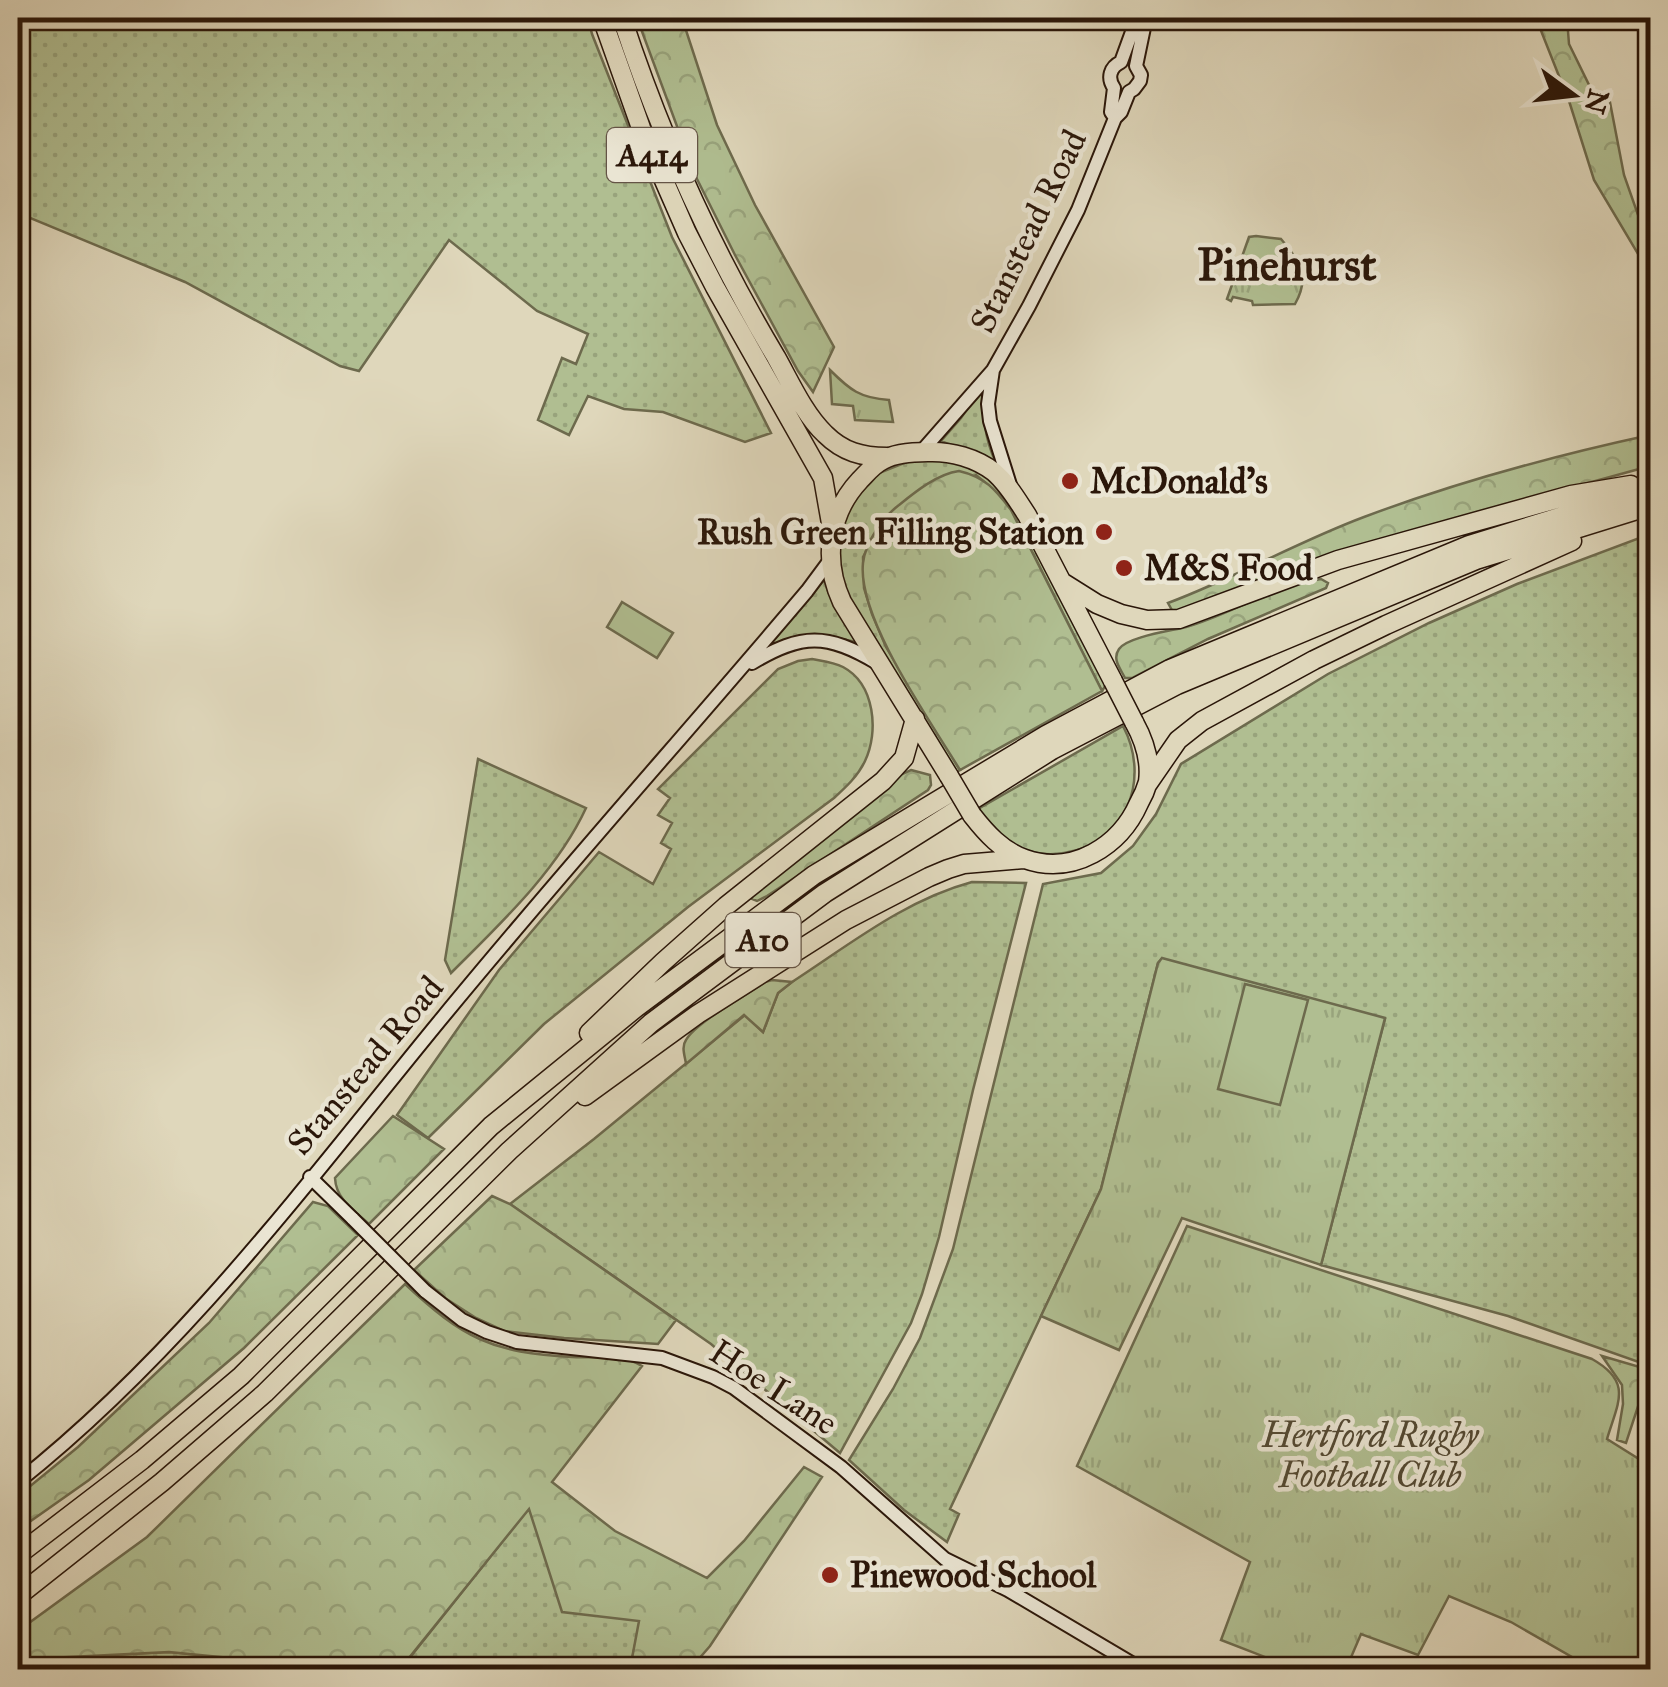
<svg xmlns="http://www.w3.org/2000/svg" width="1668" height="1687" font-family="'IM FELL Great Primer',serif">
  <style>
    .grass { fill: url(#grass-dots); stroke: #6d6a4d; stroke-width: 2.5 }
    .forest { fill: url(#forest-crowns); stroke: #6d6a4d; stroke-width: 2.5 }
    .park { fill: url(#park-tufts); stroke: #6d6a4d; stroke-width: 2.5 }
    .garden { fill: #b0be91; stroke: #6d6a4d; stroke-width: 2.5 }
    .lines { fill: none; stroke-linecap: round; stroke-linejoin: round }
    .secondary-casing { stroke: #2a1609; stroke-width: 16 }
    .highway-casing { stroke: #2a1609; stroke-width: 21 }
    .secondary { stroke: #eae5d3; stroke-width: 12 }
    .highway { stroke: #dfd7bb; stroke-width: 18 }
    .secondary-bridge-casing { stroke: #2a1609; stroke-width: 16; stroke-linecap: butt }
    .highway-bridge-casing { stroke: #2a1609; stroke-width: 21; stroke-linecap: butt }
    .secondary-bridge { stroke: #eae5d3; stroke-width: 12 }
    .highway-bridge { stroke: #dfd7bb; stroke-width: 18 }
    .poi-dot { fill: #8f2418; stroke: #eae5d3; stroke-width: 4 }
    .labels { text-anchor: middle; stroke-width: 9; stroke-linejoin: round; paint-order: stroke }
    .shield { fill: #eae5d3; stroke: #645446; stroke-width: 2.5 }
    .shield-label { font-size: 32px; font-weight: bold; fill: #2a1609 }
    .street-label { font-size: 35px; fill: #2a1609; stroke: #eae5d3 }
    .poi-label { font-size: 35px; font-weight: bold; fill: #2a1609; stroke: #eae5d3; text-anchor: start }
    .park-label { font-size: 35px; font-style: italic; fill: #524832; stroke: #eae5d3 }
    .district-label { font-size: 45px; font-weight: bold; fill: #2a1609; stroke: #eae5d3 }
  </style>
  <defs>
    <pattern id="grass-dots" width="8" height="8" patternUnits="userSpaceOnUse" patternTransform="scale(2.5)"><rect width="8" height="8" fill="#b0be91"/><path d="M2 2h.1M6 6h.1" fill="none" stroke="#98a37c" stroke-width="1.8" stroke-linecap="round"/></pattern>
    <pattern id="forest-crowns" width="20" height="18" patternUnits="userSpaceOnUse" patternTransform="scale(2.5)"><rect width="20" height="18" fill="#b0be91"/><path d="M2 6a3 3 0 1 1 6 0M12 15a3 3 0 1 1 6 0" fill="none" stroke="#98a37c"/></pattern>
    <pattern id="park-tufts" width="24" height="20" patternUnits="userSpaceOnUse" patternTransform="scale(2.5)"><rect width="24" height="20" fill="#b0be91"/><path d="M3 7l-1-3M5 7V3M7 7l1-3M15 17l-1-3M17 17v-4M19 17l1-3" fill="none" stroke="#98a37c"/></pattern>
  </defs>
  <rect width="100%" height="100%" fill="#dfd7bb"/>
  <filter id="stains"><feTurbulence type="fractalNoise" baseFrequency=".002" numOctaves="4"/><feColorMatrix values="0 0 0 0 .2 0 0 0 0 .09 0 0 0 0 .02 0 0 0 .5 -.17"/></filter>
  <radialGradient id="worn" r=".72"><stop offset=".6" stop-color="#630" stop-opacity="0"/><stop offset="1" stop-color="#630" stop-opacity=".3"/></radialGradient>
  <path class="grass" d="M18,18H588L592,34L672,237L771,433L745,442L663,412L624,409L588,396L569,435L538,420L562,358L576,364L588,334L537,311L449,240L359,371L340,366L185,282L18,213Z
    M983,386H986C982,415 984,437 996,463L995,464L941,441L961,418Z
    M914,459H951L985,474L1012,501L1106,685L1102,691L1011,510L1000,495L976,475L879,528L863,557L864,588L872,614L886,647L960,770L955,772L843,592L836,544L853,498L879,473Z
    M1650,534V1366L1508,1316L1321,1265L1385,1019L1162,959L1158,963L1101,1189L950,1509L959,1514L947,1542L904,1510L849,1460L893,1389L920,1338L953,1249L1043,884L1101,873L1133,846L1156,814L1181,764L1328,674L1429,623L1517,584Z
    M824,580L829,594L856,642L833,637L772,645V642Z
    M812,659C822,661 833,662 843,667C875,684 879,732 865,761C858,776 846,787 834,798L688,907L544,1024L428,1138L397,1115L499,970L599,852L653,884L671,849L661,843L672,823L658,815L670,798L658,789L778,669L798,661Z
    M1123,726C1151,779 1127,844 1064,853C1046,856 1026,853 1011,843C997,834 988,822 978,809Z
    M478,759L586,808C557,871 500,924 451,973L445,960Z
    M972,882L1026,883L973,1090L939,1237L922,1294L911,1323L840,1453L711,1344L510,1204L594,1139L745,1015L763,1032L778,993L792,982C849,945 905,900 972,882Z
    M529,1508L640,1621L630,1669L400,1670Z
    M169,1652L342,1669L44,1670L50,1658Z"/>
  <path class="forest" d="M637,18H682L717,125L755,205L834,347L813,392L798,371L735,255L695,175Z
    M1536,18H1567L1569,44L1594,95L1608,92L1624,175L1650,249V274L1594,180L1570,104Z
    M1650,435V466L1490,510L1173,612L1168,603C1235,578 1297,542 1364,517C1457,482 1553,456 1650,435Z
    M959,471C985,477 995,489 1011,510L1102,691L960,770C931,722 857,618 863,563C865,543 883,517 899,505C915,492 937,474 959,471Z
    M1321,579L1328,583L1326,588L1208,639L1132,678H1125C1120,668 1112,659 1119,649C1127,637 1170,631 1186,627C1231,614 1273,586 1321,579Z
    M911,770L930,775L931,785L928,790L767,896L757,901L752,899V896L902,774Z
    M772,980L792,982L778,993L763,1032L744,1015L686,1064C685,1056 681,1047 686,1040C696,1022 747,995 765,982Z
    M393,1116L444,1149L369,1224C355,1211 336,1200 335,1178Z
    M492,1196L510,1204L676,1320L658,1344L564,1338L504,1331L476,1318L445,1298L414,1270Z
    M313,1202L328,1206L358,1235L244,1348L89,1480L18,1530V1496L78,1447L209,1323Z
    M405,1284C463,1338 492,1353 572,1357C594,1358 623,1354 642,1366L552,1482L615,1531L707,1578L744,1541L804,1467L822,1477L710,1646L690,1669H630L639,1621L562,1612L529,1509L400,1669H342L169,1652L50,1658L44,1669H18V1631L147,1537Z
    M1602,1356L1650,1370L1626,1443L1617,1440L1623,1404L1622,1385Z"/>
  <path class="park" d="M1256,236L1281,239C1299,260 1311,276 1295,304L1253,305L1252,301L1233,297L1231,301L1227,299L1249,237Z
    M830,370C850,390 860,398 889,400L893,422L855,420L853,406L832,404Z
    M1162,958L1385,1018L1321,1265L1182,1218L1119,1350L1041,1316L1101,1189L1158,963Z
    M1187,1226L1592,1359C1633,1382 1618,1402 1607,1439L1650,1466V1669H1593L1511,1622L1449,1596L1418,1655L1361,1634L1346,1669H1296L1221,1640L1250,1562L1077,1466Z"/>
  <path class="garden" d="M622,602L673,633L657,658L607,627Z
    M1245,984L1308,1000L1280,1105L1218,1089Z"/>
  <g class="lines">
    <defs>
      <path id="secondary" d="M1115,118L1111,112L1114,88C1107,78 1110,67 1121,62L1137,18
        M993,370L988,404L990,421L1011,488
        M921,452L993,370L1029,306L1078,210L1115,118L1121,112L1129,92L1134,89L1140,81L1141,75L1136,66L1146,18
        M752,663C802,633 827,633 877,663
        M310,1177L353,1219
        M425,1291L462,1320L487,1332L517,1342L662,1358L713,1377L734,1388L841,1467L945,1559L1008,1590L1143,1670
        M18,1482C183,1351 309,1180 442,1018C561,873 686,734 807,591L830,560"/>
      <path id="highway" d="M602,18L641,128L687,233L715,287L823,478L832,529
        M622,18C661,137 712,250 776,357C790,382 804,414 825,434C843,452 862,457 887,457
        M1062,582L1097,604L1121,614L1147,620L1179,619L1338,560L1571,495L1631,485
        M949,776L842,602C823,561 828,514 860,480C867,473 874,464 883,460C895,453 914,452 928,452C951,451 976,458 994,472C1008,484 1017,500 1027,515L1113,681
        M1147,785L1178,740L1202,721L1314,660L1386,625L1572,541
        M972,815C986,833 1002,851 1025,859C1073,876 1120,846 1139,803C1143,796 1146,789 1148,782C1151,761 1144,740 1134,722
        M589,1033L663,962L726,906L883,781L904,758L915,719
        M585,1096L698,1014L846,920L929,877L948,869L964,864L1023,859
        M18,1555L142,1460L241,1376L491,1126L637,1007L814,875L1046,735L1170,669L1469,545L1650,489
        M18,1596L162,1482L265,1393L509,1151L651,1023L825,893L1052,750L1177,685L1476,560L1650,506"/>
    </defs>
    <use href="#secondary" class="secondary-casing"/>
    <use href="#highway" class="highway-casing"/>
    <use href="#secondary" class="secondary"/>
    <use href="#highway" class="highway"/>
    <defs>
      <path id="secondary-bridge" d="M353,1219L425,1291"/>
      <path id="highway-bridge" d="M1113,681L1134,722
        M949,776L972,815"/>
    </defs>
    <use href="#secondary-bridge" class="secondary-bridge-casing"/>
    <use href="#highway-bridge" class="highway-bridge-casing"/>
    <use href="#secondary-bridge" class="secondary-bridge"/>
    <use href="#highway-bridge" class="highway-bridge"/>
  </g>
  <g class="poi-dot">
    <circle cx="1070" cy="481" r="10"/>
    <circle cx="1104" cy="532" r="10"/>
    <circle cx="1124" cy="568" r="10"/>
    <circle cx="830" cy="1575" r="10"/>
  </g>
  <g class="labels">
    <g class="shield">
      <rect x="607" y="128" width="90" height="54" rx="8"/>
      <rect x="725.5" y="913" width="75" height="54" rx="8"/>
    </g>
    <g class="shield-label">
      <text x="652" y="166">A414</text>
      <text x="763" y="951">A10</text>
    </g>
    <g class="street-label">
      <text transform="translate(1028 231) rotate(-64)" y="12">Stanstead Road</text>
      <text transform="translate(365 1065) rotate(-50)" y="12">Stanstead Road</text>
      <text transform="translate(774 1387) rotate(33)" y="12">Hoe Lane</text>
    </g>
    <g class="poi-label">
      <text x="1090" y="493">McDonald's</text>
      <text x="1084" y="544" text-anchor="end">Rush Green Filling Station</text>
      <text x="1144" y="580">M&amp;S Food</text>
      <text x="850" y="1587">Pinewood School</text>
    </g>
    <g class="park-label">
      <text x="1370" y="1447">Hertford Rugby<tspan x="1370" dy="40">Football Club</tspan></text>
    </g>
    <g class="district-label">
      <text x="1287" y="280">Pinehurst</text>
    </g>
  </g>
  <rect width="1668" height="1687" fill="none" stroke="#dfd7bb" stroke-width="60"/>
  <rect x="20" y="20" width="1628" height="1647" fill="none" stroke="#2a1609" stroke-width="5"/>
  <rect x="30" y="30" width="1608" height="1627" fill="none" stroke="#2a1609" stroke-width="2.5"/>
  <g transform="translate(1573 95) rotate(105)" stroke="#eae5d3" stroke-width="8" paint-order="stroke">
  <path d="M0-8L18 38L0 25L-18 38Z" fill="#2a1609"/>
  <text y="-15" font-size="28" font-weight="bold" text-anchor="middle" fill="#2a1609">N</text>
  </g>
  <rect width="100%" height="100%" filter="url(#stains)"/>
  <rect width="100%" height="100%" fill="url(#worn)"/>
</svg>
